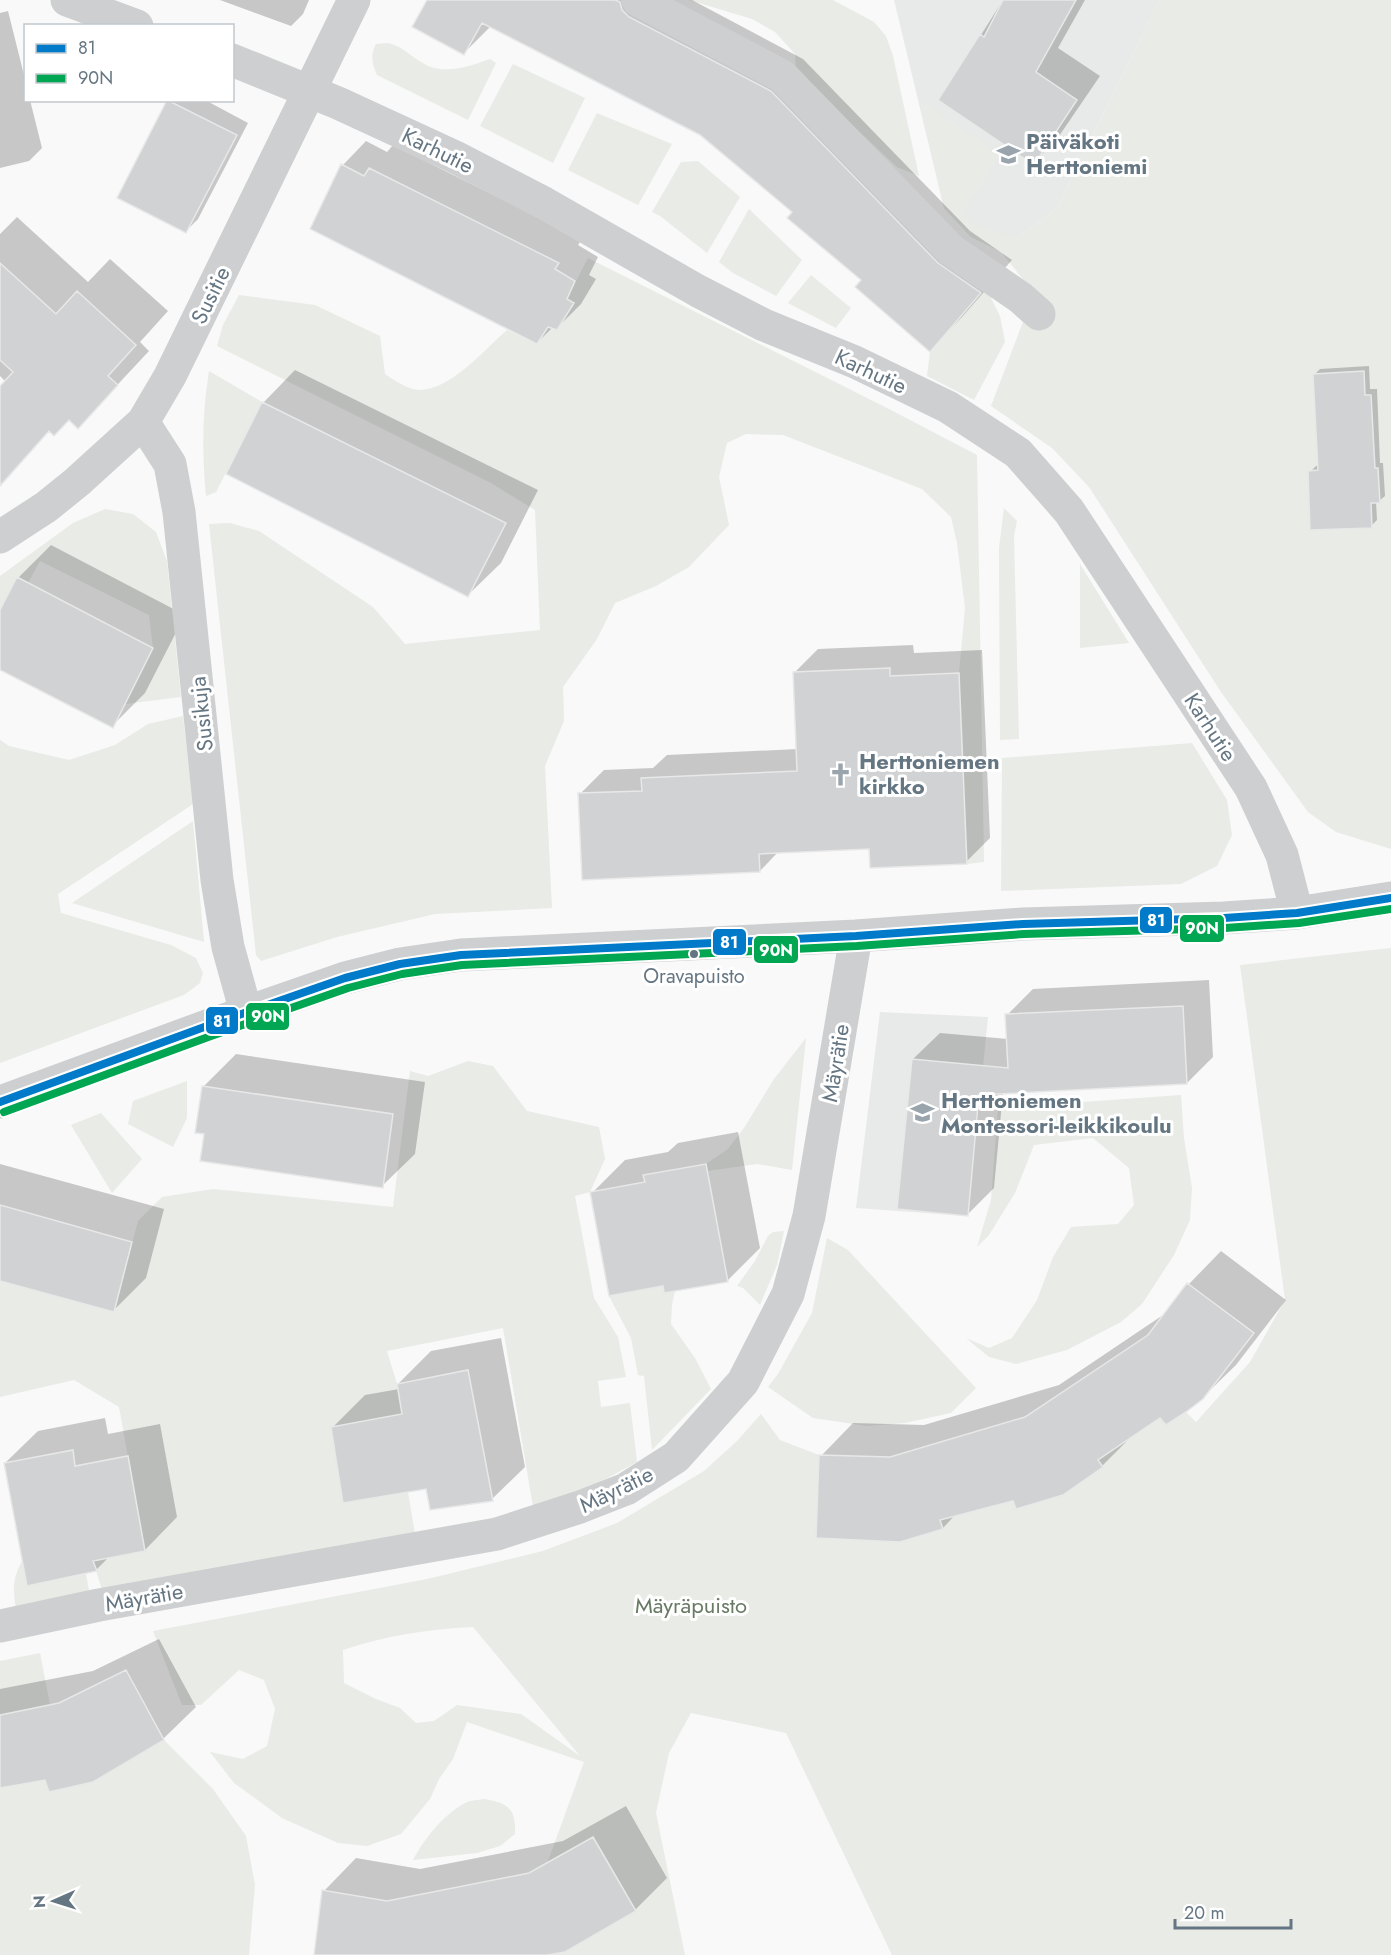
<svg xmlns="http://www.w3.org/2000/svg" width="1391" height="1955" font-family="Jost,sans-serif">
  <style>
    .built { fill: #e8e9e9 }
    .green { fill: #e8ebe6; fill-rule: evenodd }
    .shadow { fill: #0003 }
    .building { fill: #d0d2d3; stroke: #e8e8e8; stroke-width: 1.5 }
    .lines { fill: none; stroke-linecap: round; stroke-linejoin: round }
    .minor { stroke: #cecfd0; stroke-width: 33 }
    .bus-1-casing { stroke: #fff; stroke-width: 12 }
    .bus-2-casing { stroke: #fff; stroke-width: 12 }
    .bus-1 { stroke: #007ac9; stroke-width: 8 }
    .bus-2 { stroke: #00a651; stroke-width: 8 }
    .bus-dot { fill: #657683; stroke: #fff; stroke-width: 2 }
    .labels { text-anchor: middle; stroke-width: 6; stroke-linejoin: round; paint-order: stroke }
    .bus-label { font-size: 20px; fill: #657683; stroke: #fff }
    .poi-label { font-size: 22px; font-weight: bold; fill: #657683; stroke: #fff; text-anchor: start }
    .street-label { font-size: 22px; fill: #657683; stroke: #fff }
    .park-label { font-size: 22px; fill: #687a64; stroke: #fff }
    .line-badge { stroke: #fff; stroke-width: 2 }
    .badge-label { font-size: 16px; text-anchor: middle; font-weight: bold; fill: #fff }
  </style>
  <rect width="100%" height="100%" fill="#f9f9f9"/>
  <path class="built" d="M894,0H1159L1056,209L1017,238L971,237L944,208Z
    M880,1012L988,1017L968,1216L856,1208Z"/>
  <path class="green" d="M689,0H833L874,22L886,36L893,56L919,176L897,167L796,72L795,54L775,32L752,19Z
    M1159,0H1391V849L1336,832L1308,812L1221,692L1089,487L1052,448L991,406L1034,293L1001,252L971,237L944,208L919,100L1000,155L964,210L969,223L1017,238L1056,209Z
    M388,43C402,46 409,55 421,62C442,76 468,67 490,59L496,63L468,120L377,75C372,63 370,55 376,44Z
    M513,64L585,98L553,163L480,126Z
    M597,113L672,144L638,205L568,170Z
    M698,161L740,197L707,253L660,216L652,212L681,162Z
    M749,209L802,260L776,296L733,273L719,262Z
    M588,258L891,410L977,455L984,862L967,864L959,673L965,608L957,543L951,517L922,489L783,435L746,434L727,443L719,477L729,525L689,567L656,586L615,603L597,639L563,687L564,721L545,766L552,908L435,914L337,937L261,961L256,955L209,524L230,523L259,531L373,607L405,644L540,630L535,510L491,483L217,346L223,325L239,295L315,305L380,336L385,374C394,380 408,390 419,390C451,390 484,350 507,330L537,344L548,327L557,330L574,303L567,299Z
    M811,275L851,308L836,328L788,303Z
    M983,290L989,294L1000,316L1005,342L974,400L927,376L930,352Z
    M209,371L262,402L216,492L206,496C202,454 202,413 209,371Z
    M1004,508L1017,521L1014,536L1019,739L1000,740L999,548Z
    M105,509L133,514L156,532L167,561L181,697L125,704L153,648L149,615L40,561L28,583L17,577L0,610V576L73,523Z
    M1080,564L1129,643L1080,648Z
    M183,716L193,804L58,894L61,913L171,945L196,958L203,973L200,983L184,995L0,1063V740L9,746L69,760L115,745L148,724Z
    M1192,743L1227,800L1232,835L1217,866L1181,884L1001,891L1002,758Z
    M193,821L204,942L72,903Z
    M1391,948V1955H892L786,1733L691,1713L669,1753L656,1813L685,1955H547L565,1952L636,1911L593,1838L547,1864L584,1762L467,1722L453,1759L439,1779L430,1799L401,1834L367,1846L338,1843L282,1818L234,1783L210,1752L243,1759L267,1746L275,1709L264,1680L239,1670L201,1705H182L153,1631L427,1579L543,1551L617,1523L704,1471L737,1441L761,1414L780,1440L819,1455L817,1538L900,1542L943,1529L940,1520L1013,1501L1017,1509L1063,1495L1103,1467L1098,1460L1160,1418L1166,1425L1186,1412L1196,1422L1250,1362L1285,1300L1240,965ZM473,1627L580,1756L521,1714L457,1705L434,1721L416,1723L400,1708L376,1699L344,1683L343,1650C385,1636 428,1629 473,1627Z
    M806,1038L792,1170L757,1164L707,1171L706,1164L728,1149L744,1128L774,1079Z
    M468,1061L493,1066L527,1111L599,1127L605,1159L590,1192L575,1196L594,1298L618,1337L626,1377L598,1381L601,1407L630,1403L637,1462L593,1486L533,1507L503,1328L387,1351L397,1384L402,1414L331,1428L343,1503L408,1492L415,1534L103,1593L93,1561L145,1551L119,1407L74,1380L0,1397V1281L114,1312L138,1221L162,1197L213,1189L393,1207L410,1071L428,1076Z
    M187,1081V1118L173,1147L128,1124L133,1101Z
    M1181,1095L1184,1138L1192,1188L1190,1220L1174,1255L1142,1304L1121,1322L1067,1350L1016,1364L989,1357L966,1338L989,1348L1012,1338L1037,1300L1053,1257L1071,1227L1118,1224L1134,1205L1129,1168L1093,1138L1034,1145L1015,1193L989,1235L977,1247L991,1200L998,1108Z
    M101,1113L142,1159L112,1193L71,1125Z
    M784,1231L777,1265L760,1305L743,1288L737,1286L755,1261L768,1236L773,1232Z
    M827,1238L848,1250L976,1388L951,1413L905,1423L867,1426L813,1418L768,1387L778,1374L812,1313Z
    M663,1286L664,1293L675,1291L672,1305L671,1324L695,1358L711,1389L652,1450L644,1376L638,1375L631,1338L609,1296Z
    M22,1561L27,1586L86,1574L90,1596L16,1610C13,1589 12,1580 22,1561Z
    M40,1653L50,1705L0,1715V1661Z
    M164,1740L213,1789L246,1836L255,1885L249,1955H0V1788L45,1780L50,1791L93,1782Z
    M484,1799C508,1803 516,1808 515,1834L500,1846L477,1853L413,1860C425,1838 443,1815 465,1803C471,1800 478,1800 484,1799Z"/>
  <path class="shadow" d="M220,0H309L303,14L291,26Z
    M428,0H692L803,59L970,231L1012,260L962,317L930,350L794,212L701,134L491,26L464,53Z
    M1003,0H1085L1058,48L1100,76L1057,139L1033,163L940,100Z
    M8,11L26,83V100H30L42,148L29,161L0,168V13Z
    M168,100H205L248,123L198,219L186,231L119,197Z
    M366,141L387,152L393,145L582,239L578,245L598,257L589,275L596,279L581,304L557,328L553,327L537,343L343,165Z
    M17,217L88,282L110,259L168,311L140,342L149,351L78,427L69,419L6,382L0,376V234Z
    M1369,366L1370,389H1377L1380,463H1383L1385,496L1379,501H1376L1377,520L1371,526L1310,472L1316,466H1319L1315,374L1320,369Z
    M295,370L538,490L501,563L468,595L263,403Z
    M51,545L185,615L145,693L112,726L0,668V613L18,578Z
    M913,645L914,653L982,650L990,838L966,862L871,848L779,851L760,871L580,794L604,770L653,768L667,755L798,749L794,673L818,649Z
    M1209,980L1213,1057L1187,1083L1003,1092L994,1188L968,1214L913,1059L940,1033L1008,1039L1007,1015L1033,989Z
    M236,1054L425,1082L415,1154L382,1186L206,1133L203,1087Z
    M738,1132L760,1248L727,1281L664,1284L592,1193L625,1160L668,1152L678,1143Z
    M0,1164L164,1209L146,1278L113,1311L0,1280Z
    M1221,1251L1286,1300L1236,1365L1202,1398L1161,1416L1133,1435L1102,1466L1014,1499L956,1514L943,1528L899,1541L821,1456L853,1423L924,1425L1059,1385L1166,1313L1189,1284Z
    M501,1338L525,1467L492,1499L427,1488L332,1428L365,1395L399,1389L398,1384L431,1351Z
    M105,1418L108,1434L160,1424L177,1517L145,1550L110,1556L96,1570L5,1463L38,1431Z
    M159,1639L196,1707L163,1739L46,1778L0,1787V1689L93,1671Z
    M626,1806L667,1878L635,1910L539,1955H316L324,1891L356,1858L420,1869L563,1841Z"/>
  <path class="building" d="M427,0H615L620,2L622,10L629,17L771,91L938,263L981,293L930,352L855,287L861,280L787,218L792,212L700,135L482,23L464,55L412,27Z
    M1003,0H1076L1036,72L1077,100L1034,165L938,100L980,34L984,37Z
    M167,100L237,135L186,233L117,198Z
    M341,164L364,176L369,168L559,263L555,269L575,281L567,299L574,303L557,330L548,327L537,344L310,229Z
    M0,263L56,314L77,291L136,345L108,376L118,385L78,429L69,420L54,436L49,431L0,486V386L13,372L0,360Z
    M1364,371L1365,395H1371L1375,468H1378L1380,503H1371L1372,528L1310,530L1308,471L1318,470L1313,374Z
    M262,402L506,523L468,597L226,474Z
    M17,577L153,648L113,728L0,670V610Z
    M890,668V676L959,673L967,864L870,868L869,849L759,854L760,872L582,880L578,793L642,791L641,778L797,771L793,672Z
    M1183,1006L1187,1084L979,1095L968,1216L897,1209L912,1059L1008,1068L1005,1014Z
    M202,1086L393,1114L383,1188L200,1161L204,1134L195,1133Z
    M706,1164L728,1282L664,1293L663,1286L609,1296L590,1192L645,1182L643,1175Z
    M0,1205L132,1242L114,1312L0,1281Z
    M1187,1283L1254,1333L1203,1399L1186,1412L1166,1425L1160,1418L1098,1460L1103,1467L1063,1495L1016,1509L1013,1501L940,1520L943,1529L900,1542L816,1538L819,1455L890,1457L1025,1417L1148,1335Z
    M468,1370L493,1501L430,1510L426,1489L343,1503L331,1427L402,1414L397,1384Z
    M73,1450L75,1466L128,1456L145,1551L93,1561L97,1571L27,1586L4,1463Z
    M126,1670L164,1740L93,1782L49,1792L45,1780L0,1788V1715L59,1703Z
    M593,1837L636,1911L565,1952L547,1955H314L322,1890L387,1901L529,1873Z"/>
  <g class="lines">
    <path class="minor" d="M67,0L137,26
      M638,0L782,76L951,250L1021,298L1039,314
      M232,60L338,103L455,157L544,203L698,291L764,325L855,362L948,407L1018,453L1069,511L1251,788L1282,855L1297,913
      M143,422L170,464L179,512L217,880L228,947L246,1012
      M0,537L46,507L77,482L143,422L170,376L354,0
      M0,1102L207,1026L345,978L400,964L461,955L856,936L1023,924L1224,918L1297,913L1391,898
      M0,1626L99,1605L497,1534L580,1507L626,1489L676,1457L743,1382L788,1294L809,1216L856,936"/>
    <defs>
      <path id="bus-1" d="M0,1102L207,1026L345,978L400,964L461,955L856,936L1023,924L1224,918L1297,913L1391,898"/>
      <path id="bus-2" d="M4,1112L211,1036L348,988L402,974L462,965L857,946L1024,934L1225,928L1299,923L1391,909"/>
    </defs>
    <use href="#bus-1" class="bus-1-casing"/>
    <use href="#bus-2" class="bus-2-casing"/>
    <use href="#bus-1" class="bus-1"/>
    <use href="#bus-2" class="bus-2"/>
  </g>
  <defs>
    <symbol id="school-bare" viewBox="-9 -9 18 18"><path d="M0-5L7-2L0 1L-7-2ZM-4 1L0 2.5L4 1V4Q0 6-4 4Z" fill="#99a4ac" stroke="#fff" stroke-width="2.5" paint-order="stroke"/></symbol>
    <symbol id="church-bare" viewBox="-9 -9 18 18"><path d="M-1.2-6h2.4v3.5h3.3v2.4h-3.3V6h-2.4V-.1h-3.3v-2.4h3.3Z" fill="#99a4ac" stroke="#fff" stroke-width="2.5" paint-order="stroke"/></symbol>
  </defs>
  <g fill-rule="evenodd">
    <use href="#school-bare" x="992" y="138" width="33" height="33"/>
    <use href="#church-bare" x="824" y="758" width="33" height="33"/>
    <use href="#school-bare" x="906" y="1096" width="33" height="33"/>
  </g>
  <circle class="bus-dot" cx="694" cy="954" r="5"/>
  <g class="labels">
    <g class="bus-label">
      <text x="694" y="983">Oravapuisto</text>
    </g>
    <g class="poi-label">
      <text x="1026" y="149">Päiväkoti<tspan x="1026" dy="25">Herttoniemi</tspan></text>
      <text x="859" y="769">Herttoniemen<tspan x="859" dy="25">kirkko</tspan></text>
      <text x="941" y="1108">Herttoniemen<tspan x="941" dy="25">Montessori-leikkikoulu</tspan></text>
    </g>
    <g class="street-label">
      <text transform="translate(438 150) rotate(26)" y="8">Karhutie</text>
      <text transform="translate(210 295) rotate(-64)" y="8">Susitie</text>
      <text transform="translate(871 371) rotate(25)" y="8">Karhutie</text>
      <text transform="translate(201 714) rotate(-96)" y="8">Susikuja</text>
      <text transform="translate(1211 727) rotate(57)" y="8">Karhutie</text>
      <text transform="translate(835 1063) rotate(-81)" y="8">Mäyrätie</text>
      <text transform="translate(616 1489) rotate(-26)" y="8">Mäyrätie</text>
      <text transform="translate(144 1597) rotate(-10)" y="8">Mäyrätie</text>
    </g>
    <g class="park-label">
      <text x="691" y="1613">Mäyräpuisto</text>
    </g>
  </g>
  <g class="line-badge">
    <rect x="1139" y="906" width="34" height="28" rx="6" fill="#007ac9"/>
    <rect x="1179" y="914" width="46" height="29" rx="6" fill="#00a651"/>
    <rect x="712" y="928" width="35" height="28" rx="6" fill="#007ac9"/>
    <rect x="753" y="935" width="46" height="29" rx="6" fill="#00a651"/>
    <rect x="245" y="1002" width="45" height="29" rx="6" fill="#00a651"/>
    <rect x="205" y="1006" width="34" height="29" rx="6" fill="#007ac9"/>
  </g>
  <g class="badge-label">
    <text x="1156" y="926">81</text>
    <text x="1202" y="934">90N</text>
    <text x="729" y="948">81</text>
    <text x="776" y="956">90N</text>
    <text x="268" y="1022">90N</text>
    <text x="222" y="1027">81</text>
  </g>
  <rect x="24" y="24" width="210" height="78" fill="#ffffff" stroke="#c1c8cd" stroke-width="1.5"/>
  <rect x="36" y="44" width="30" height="9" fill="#007ac9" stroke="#c1c8cd" stroke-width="1.5"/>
  <text x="78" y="54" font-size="18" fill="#657683">81</text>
  <rect x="36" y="74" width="30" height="9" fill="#00a651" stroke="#c1c8cd" stroke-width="1.5"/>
  <text x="78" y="84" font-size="18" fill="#657683">90N</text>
  <g transform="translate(54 1901) rotate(267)" stroke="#ffffff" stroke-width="4.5" paint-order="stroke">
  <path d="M0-4.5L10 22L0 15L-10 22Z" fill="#657683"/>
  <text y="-9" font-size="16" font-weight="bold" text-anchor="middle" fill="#657683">N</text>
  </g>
  <path d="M1175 1919v9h116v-9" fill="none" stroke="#657683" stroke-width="3"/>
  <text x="1184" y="1919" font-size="18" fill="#657683" stroke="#ffffff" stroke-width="4.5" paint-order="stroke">20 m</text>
</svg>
